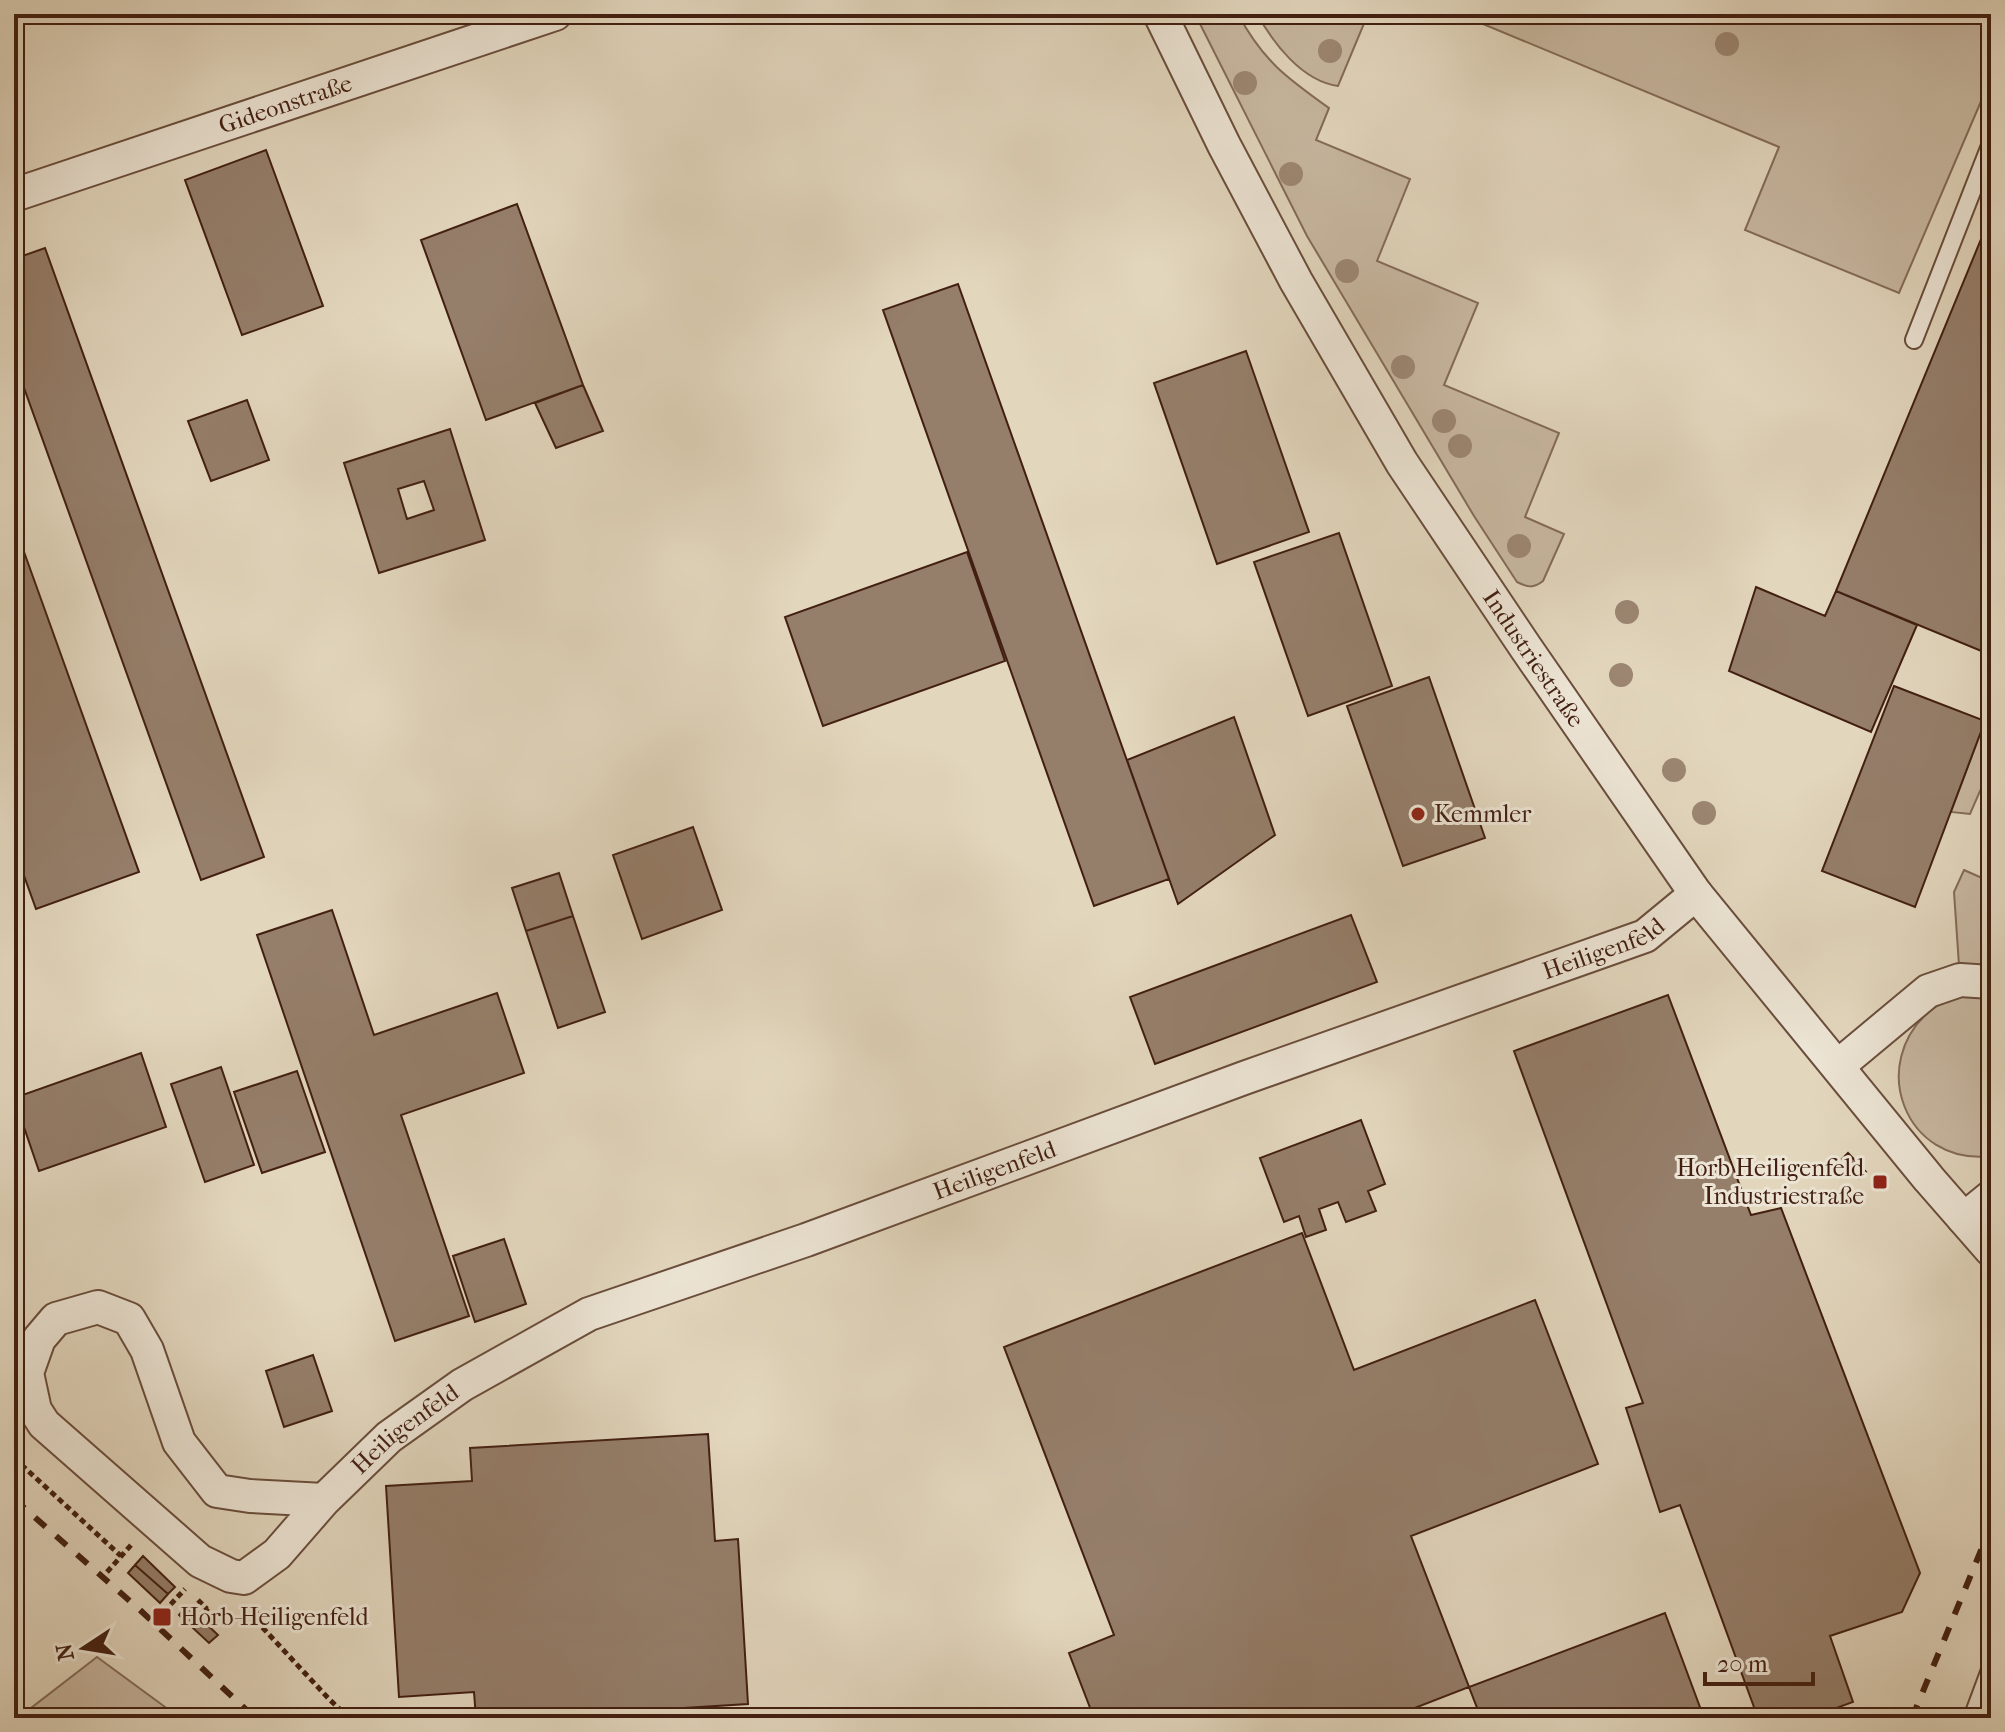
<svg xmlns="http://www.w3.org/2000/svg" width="2005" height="1732" font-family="'IM FELL French Canon',serif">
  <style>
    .green { fill: #c7b7a0; stroke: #846b58; stroke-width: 2 }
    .building { fill: #957e6a; stroke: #421f11; stroke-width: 2; fill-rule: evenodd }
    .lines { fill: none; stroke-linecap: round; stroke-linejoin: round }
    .lane-casing { stroke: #6a4d3c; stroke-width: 20 }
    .street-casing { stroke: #6a4d3c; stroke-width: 36 }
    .path { stroke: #421f11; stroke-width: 5; stroke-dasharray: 6 4; stroke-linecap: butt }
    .lane { stroke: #ece4d4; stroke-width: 16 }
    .street { stroke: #ece4d4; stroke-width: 32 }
    .rail { stroke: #421f11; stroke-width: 6; stroke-dasharray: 14 14; stroke-linecap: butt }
    .tree { fill: #9c8672 }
    .poi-dot { fill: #8f2418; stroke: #ece4d4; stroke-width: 3 }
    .labels { text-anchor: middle; stroke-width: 6; stroke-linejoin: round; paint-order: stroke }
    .street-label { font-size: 24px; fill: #421f11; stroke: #ece4d4 }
    .poi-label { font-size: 24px; fill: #421f11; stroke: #ece4d4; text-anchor: start }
  </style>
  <rect width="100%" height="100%" fill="#e2d6bd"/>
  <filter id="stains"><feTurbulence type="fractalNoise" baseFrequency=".0025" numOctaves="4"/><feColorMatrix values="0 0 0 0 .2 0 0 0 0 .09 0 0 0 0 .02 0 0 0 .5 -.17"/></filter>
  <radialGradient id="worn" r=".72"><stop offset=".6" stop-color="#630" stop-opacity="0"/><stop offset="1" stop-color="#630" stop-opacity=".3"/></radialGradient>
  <path class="green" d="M1195,14H1238C1263,61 1287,78 1329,108L1316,140L1410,179L1377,261L1478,303L1444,385L1559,433L1525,517L1564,534L1543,581C1533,589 1527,587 1517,582L1474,516L1307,236Z
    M1257,14H1368L1338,86C1302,81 1274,44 1257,14Z
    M1459,14H1991V78L1899,293L1745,230L1779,147Z
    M1991,704V766L1970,814L1951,812Z
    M1964,870L1991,882V982L1960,980L1954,892Z
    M1967,995L1991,997V1156C1905,1166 1866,1063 1932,1009C1941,1002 1956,999 1967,995Z
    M97,1657L180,1718H14V1706L27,1711Z"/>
  <path class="building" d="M266,150L323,306L242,335L185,180Z
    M517,204L583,385L486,420L421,240Z
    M1991,215V655L1836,591Z
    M45,248L264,857L201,880L14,360V259Z
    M958,284L1169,879L1094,906L883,310Z
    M1246,351L1309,532L1217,564L1154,383Z
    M583,385L603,431L556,448L535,403Z
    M247,400L269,460L211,481L188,421Z
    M450,429L485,540L379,573L344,463ZM424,481L434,510L407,519L398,489Z
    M14,524L139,872L36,909L14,848Z
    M1339,533L1392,686L1308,716L1254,562Z
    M967,552L1005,661L823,726L785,617Z
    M1756,587L1825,616L1836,591L1917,625L1871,732L1729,671Z
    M1429,677L1485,838L1403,866L1347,706Z
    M1894,686L1985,721L1915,907L1822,871Z
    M1234,717L1275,835L1178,904L1127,760Z
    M693,827L722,910L642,939L613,855Z
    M559,873L573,916L526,931L512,888Z
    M332,910L374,1035L497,993L524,1073L401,1115L469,1316L395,1341L257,935Z
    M1351,915L1377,982L1155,1064L1130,997Z
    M573,916L605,1012L558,1028L526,931Z
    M1668,995L1751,1215L1781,1208L1920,1573L1902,1612L1830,1636L1853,1702L1809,1718H1758L1680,1505L1660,1512L1626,1408L1643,1403L1514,1051Z
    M141,1053L166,1127L39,1171L14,1098Z
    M221,1067L254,1165L205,1182L171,1084Z
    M297,1071L325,1152L262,1173L234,1092Z
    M1361,1120L1385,1184L1368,1191L1376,1211L1346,1222L1338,1202L1319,1209L1326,1230L1306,1237L1299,1216L1284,1222L1260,1158Z
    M1848,1153L1866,1172L1859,1178L1842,1159Z
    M1302,1233L1354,1370L1535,1300L1598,1464L1411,1536L1469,1687L1389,1718H1094L1069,1653L1114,1635L1004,1347Z
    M504,1239L526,1304L475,1322L453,1256Z
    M313,1355L332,1411L284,1427L266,1371Z
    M708,1434L715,1541L738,1539L748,1704L523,1718H476L474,1692L399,1697L386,1486L472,1481L470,1448Z
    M143,1556L175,1587L168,1594L135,1565Z
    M135,1565L168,1594L160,1603L128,1573Z
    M187,1606L218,1635L209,1643L179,1615Z
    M1665,1613L1704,1718H1481L1469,1687Z"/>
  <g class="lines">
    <defs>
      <path id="lane" d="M1914,340L1991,143
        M1972,1718L1991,1667"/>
      <g id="street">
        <path id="s1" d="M1160,14L1224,145L1296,281L1402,463L1526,648L1696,894L1929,1179L1991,1250"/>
        <path id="s2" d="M14,195L555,14"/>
        <path d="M1838,1066L1928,991L1960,980L1991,982"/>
        <path d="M1964,1219L1991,1197"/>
        <path id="s3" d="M324,1500L250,1496L217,1491L179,1442L147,1350L129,1319L98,1307L56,1319L39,1339L27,1373L35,1410L44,1424L200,1561L231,1576L244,1578L277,1554L324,1500L389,1437L462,1385L589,1314L806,1240L1244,1078L1645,936L1696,894"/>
      </g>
    </defs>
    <use href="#lane" class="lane-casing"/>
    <use href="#street" class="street-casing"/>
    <path class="path" d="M14,1458L121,1556
      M107,1572L132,1544
      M198,1600L207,1609
      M255,1609L262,1627L329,1699L349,1718
      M199,1618L208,1608
      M157,1619L185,1589"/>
    <use href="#lane" class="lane"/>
    <use href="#street" class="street"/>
    <path class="rail" d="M14,1499L140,1610L255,1718
      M1912,1718L1991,1526"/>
  </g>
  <g class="tree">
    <circle cx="1727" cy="44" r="12"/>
    <circle cx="1330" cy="51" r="12"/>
    <circle cx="1245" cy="83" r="12"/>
    <circle cx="1291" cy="174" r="12"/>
    <circle cx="1347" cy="271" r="12"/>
    <circle cx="1403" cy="367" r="12"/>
    <circle cx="1444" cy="421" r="12"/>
    <circle cx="1460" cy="446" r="12"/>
    <circle cx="1519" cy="546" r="12"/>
    <circle cx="1627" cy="612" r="12"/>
    <circle cx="1621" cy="675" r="12"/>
    <circle cx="1674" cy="770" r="12"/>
    <circle cx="1704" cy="813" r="12"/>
  </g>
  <g class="poi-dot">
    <circle cx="1418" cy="814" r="8"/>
    <rect x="1872" y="1174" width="16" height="16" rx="4"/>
    <rect x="152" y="1607" width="20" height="20" rx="4"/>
  </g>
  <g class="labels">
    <g class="street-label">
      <text dy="8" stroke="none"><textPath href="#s2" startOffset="286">Gideonstraße</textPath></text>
      <text dy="8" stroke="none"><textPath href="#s1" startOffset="746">Industriestraße</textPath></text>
      <text dy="8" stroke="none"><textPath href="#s3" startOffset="2268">Heiligenfeld</textPath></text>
      <text dy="8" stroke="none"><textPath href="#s3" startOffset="1620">Heiligenfeld</textPath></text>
      <text dy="8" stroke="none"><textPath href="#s3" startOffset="972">Heiligenfeld</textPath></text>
    </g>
    <g class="poi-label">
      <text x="1434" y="822">Kemmler</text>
      <text x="1864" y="1176" text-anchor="end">Horb Heiligenfeld<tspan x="1864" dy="28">Industriestraße</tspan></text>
      <text x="180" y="1625">Horb-Heiligenfeld</text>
    </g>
  </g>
  <rect width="2005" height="1732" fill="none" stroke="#e2d6bd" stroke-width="48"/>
  <rect x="16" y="16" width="1973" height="1700" fill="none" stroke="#421f11" stroke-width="4"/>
  <rect x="24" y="24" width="1957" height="1684" fill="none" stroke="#421f11" stroke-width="2"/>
  <g transform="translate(84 1648) rotate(258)" stroke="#ece4d4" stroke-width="6" paint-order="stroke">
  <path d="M0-6L14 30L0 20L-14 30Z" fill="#421f11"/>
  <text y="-12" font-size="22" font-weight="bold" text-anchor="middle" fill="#421f11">N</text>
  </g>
  <path d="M1705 1672v12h108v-12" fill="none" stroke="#421f11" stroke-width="4"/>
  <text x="1717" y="1672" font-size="24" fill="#421f11" stroke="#ece4d4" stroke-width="6" paint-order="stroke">20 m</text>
  <rect width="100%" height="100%" filter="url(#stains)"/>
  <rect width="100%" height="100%" fill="url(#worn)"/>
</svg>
